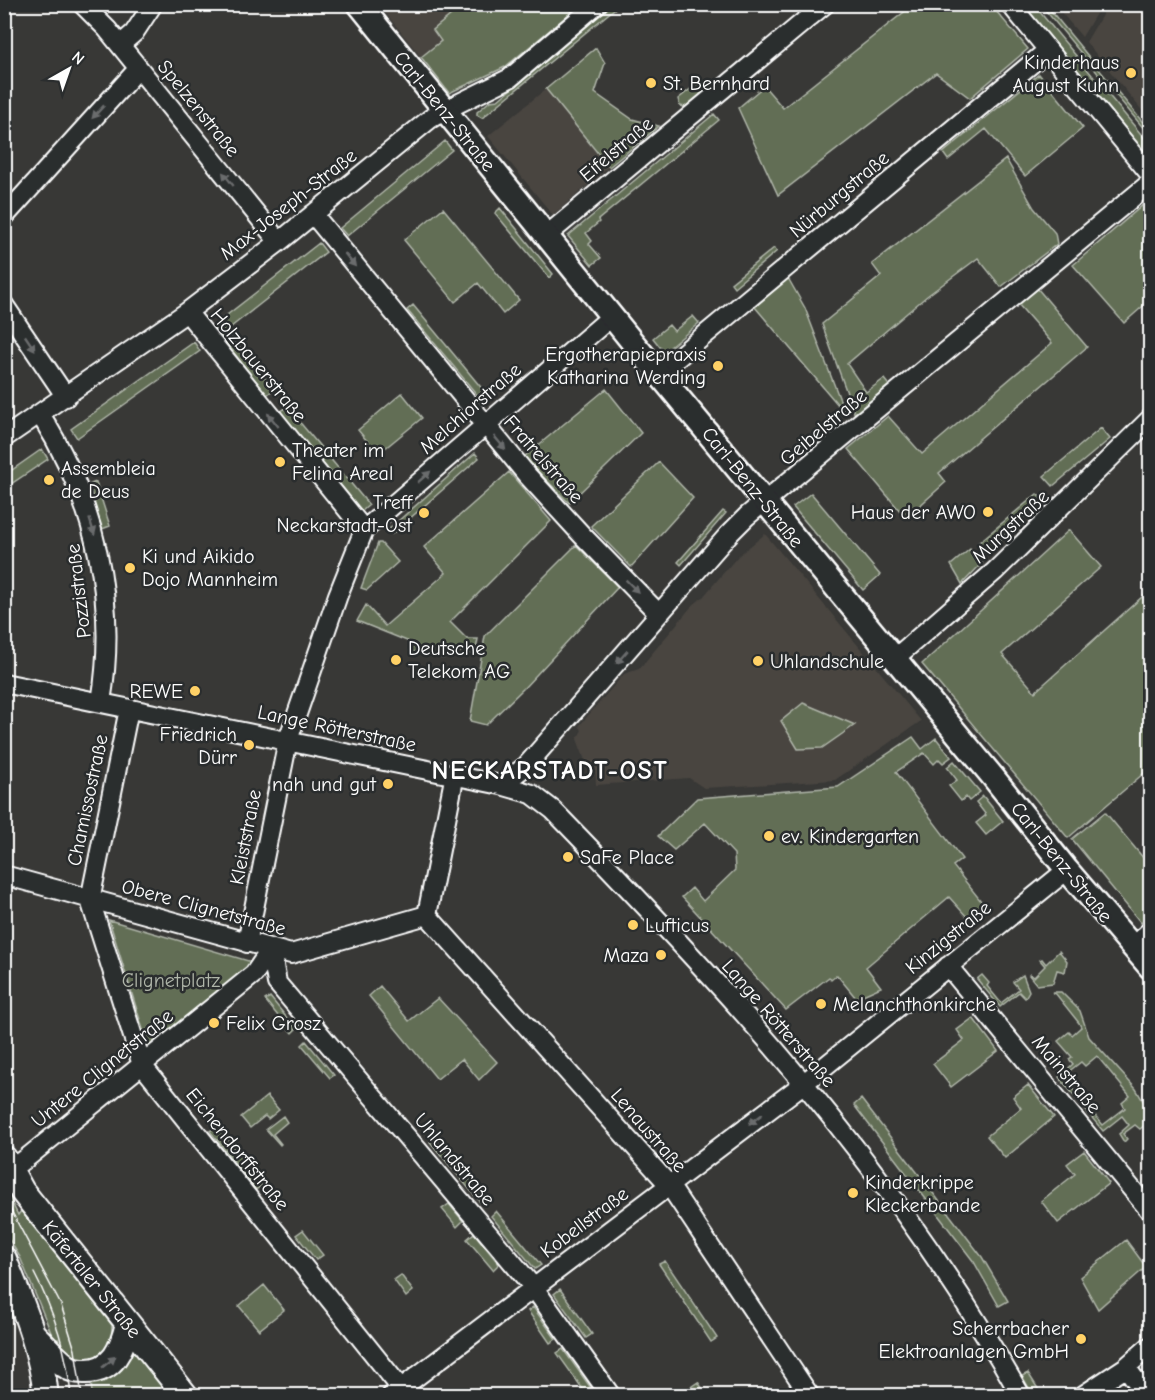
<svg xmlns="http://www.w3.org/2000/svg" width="1155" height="1400" font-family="'Comic Neue',sans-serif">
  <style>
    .built { fill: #494540 }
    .green { fill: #626e55; stroke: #b0b6aa; stroke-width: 1.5 }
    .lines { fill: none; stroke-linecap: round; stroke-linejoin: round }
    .minor-casing { stroke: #fff; stroke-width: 22 }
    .tertiary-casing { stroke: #fff; stroke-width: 27 }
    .secondary-casing { stroke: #fff; stroke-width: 28 }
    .minor { stroke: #2a2d2e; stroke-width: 18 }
    .tertiary { stroke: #2a2d2e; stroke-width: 22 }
    .secondary { stroke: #2a2d2e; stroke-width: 24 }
    .tram { stroke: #fff; stroke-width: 1.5 }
    .oneway { fill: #6a6c6d }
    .poi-dot { fill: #ffd166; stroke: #2a2d2e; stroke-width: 2 }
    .labels { text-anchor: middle; stroke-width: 5; stroke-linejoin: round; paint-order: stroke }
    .poi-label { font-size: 20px; fill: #fff; stroke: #2a2d2e; text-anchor: start }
    .street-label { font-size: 20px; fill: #fff; stroke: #2a2d2e }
    .park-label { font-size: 20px; fill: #b0b6aa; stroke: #2a2d2e }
    .district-label { font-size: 26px; font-weight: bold; letter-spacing: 1.5px; fill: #fff; stroke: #2a2d2e }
  </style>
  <rect width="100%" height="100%" fill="#383836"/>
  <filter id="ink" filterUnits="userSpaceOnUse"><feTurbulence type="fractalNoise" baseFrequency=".0167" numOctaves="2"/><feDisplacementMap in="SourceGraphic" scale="12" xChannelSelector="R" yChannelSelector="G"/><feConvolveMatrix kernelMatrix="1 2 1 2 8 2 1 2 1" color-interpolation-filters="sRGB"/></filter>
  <g filter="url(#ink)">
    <path class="built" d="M379,5H485L421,57Z
      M1055,5H1101L1082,37Z
      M1108,5H1147L1150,9V120L1086,42Z
      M546,89L609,167L553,215L488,136Z
      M765,534L921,721L835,780L704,788L689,778L596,785L595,763H586L577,739L582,730L579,726L624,674L639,669L692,606L703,597L738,556Z"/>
    <path class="green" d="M613,4L619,5L482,118L477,115V112L490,101L498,100Z
      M463,5V4L580,5L505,67L449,93L421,57L441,41L433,30Z
      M913,5H991L1028,49L970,98L936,73L778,195L738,108L764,86L783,108Z
      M1022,5H1034L1150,145V159Z
      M1041,5H1046L1150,131V136Z
      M596,48L605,63L595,93L632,119L659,126L609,167L546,89Z
      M1039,74L1083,128L1025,176L986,129L948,160L943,153Z
      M698,83L705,91L686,107L680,106L678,99Z
      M714,114L719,120L598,220L599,222L586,233L592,241L589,244L601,258L592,265L568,236Z
      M445,141L452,150L347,236L340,228Z
      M1006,159L1034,208L1055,233L1057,244L1001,287L978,258L927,296L847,364L866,392L884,379L892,389L855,415L822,324L881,276L872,264Z
      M1150,199V300L1124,323L1073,265Z
      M443,208L519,300L503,314L478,283L455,302L404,240Z
      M500,208L553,274L549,278L495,213Z
      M319,243L326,252L226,331L274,389L267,395L213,326Z
      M774,248L777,251L734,287L731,283Z
      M788,278L805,308L845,413L755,307Z
      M1037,288L1087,347L939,473L946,482L906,518L848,449L888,416L922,454L1052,343L1018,304Z
      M413,305L484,391L478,396L407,310Z
      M693,316L699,323L664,352L653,338L669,325L674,331Z
      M194,342L200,351L77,438L71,429Z
      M606,389L641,433L569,503L524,457Z
      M402,393L422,418L378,454L358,430Z
      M287,407L369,505L362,511L280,412Z
      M1101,428L1110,439L1053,486L1044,476Z
      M42,449L48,459L5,488V475Z
      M475,453L479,458L392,534L388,530Z
      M659,462L693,498L631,567L591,526Z
      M509,472L551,521L450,622L467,639H478L475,655L446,648L443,658L410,651L412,643L357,621L366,605L385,626L446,573L424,547Z
      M96,482L110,526L102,529L88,485Z
      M811,493L880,575L863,590L793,507Z
      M1037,494L1042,499L987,553L978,543Z
      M723,511L726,513L681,565L678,562Z
      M1069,530L1101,567L1002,654L1035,692L1150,590V768L1068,838L922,664Z
      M378,543H381L398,562L367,590L361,588Z
      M576,545L618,587L524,688L486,725L470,721L485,636Z
      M970,549L982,563L962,584L951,565Z
      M803,703L855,725L822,748L798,749L781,721Z
      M913,737L922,749L936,738L951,757L943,763L939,759L934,764L924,753L896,772L962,859L953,866L985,906L968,918L949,897L866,967L881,987L856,998L837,975L831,980L829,977L786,1010L682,897L692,888L703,901L735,870L734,854L705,823L674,850L658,836L697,798L838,787Z
      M954,761L980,792L969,801L966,797L961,801L949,786L957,780L947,767Z
      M983,796L1003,821L986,835L976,823L986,815L976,802Z
      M1105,812L1150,866V915L1141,923L1072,839Z
      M109,920L252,962L150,1052Z
      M1059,951L1067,961L1065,972L1057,970L1053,983L1037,985L1029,975L1030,974L1034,977L1045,966L1040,960L1042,959L1046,964Z
      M982,975L989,983L987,986L1001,1003L1019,989L1013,982L1023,975L1029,991L1025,998L1019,992L1000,1007L977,979Z
      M380,986L409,1021L438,998L497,1062L479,1080L462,1059L437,1079L369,996Z
      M1052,992H1061L1080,1011L1089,1037L1136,1089L1143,1101L1150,1104V1115L1144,1120L1146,1124L1140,1129L1135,1125L1123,1134L1127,1139L1124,1142L1119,1134L1129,1125L1122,1116L1103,1131L1083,1107L1086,1105L1103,1125L1125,1108L1122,1103L1130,1096L1097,1056L1085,1066L1081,1062L1063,1076L1081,1098L1078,1100L1059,1077L1073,1064L1069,1059L1072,1057L1058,1041L1069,1032L1072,1035L1081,1027L1079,1023L1056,994Z
      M270,997L296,1029L292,1033L265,1000Z
      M973,1018L998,1051L951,1087L933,1064L964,1040L957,1030Z
      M306,1041L334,1075L330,1078L302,1045Z
      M1028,1085L1054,1117L1005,1158L987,1136L1021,1108L1013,1097Z
      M267,1096L279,1110L268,1119L265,1116L250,1128L241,1117Z
      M861,1099L982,1257L1008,1301L999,1306L974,1262L854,1105Z
      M283,1116L287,1122L273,1134L281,1144L280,1145L266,1129Z
      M217,1126L263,1184L256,1190L210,1131Z
      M436,1138L486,1199L481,1203L430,1142Z
      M1084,1151L1109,1183L1058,1223L1041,1201L1075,1174L1067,1164Z
      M4,1187L18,1215L21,1211L112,1325L111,1344L97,1357L81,1361L62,1349L58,1339L54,1340L20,1257L5,1233Z
      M449,1204L463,1221L457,1227L442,1209Z
      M496,1211L541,1265L535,1269L491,1216Z
      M303,1230L323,1255L316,1260L296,1235Z
      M474,1233L499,1264L493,1270L467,1239Z
      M1126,1240L1146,1267L1098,1309L1080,1277Z
      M665,1261L717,1338L711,1342L659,1264Z
      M401,1275L413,1291L406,1297L394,1280Z
      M264,1285L284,1310L259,1330L239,1306Z
      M560,1289L592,1334L586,1338L554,1294Z
      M533,1307L556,1339L550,1343L528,1311Z
      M133,1340L179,1395H92L91,1379Z
      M563,1349L596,1395H587L557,1353Z
      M1028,1373L1042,1395H1033L1022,1376Z
      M698,1382L707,1395H679Z"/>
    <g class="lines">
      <defs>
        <path id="minor" d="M82,4L107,29L279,242
          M1010,4L1150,174
          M120,45L134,33L153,4
          M313,214L527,475L582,535L659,614
          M4,217L138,69
          M546,236L825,4
          M4,305L66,397
          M187,312L364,530
          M659,373L1048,50
          M40,414C95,501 118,600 101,702
          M4,438L187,312L279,242L430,119L445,110L510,78L597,4
          M894,659L995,571L1150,419
          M4,683L501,785L532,794L553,810C618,877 683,945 745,1015C849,1132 944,1259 1021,1396
          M129,709L90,900L142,1065L407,1396
          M501,785L526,766L729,534L747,516L1150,183
          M4,875L291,954L427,915
          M427,915L669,1185L810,1396
          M427,915L455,774
          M247,943L288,740L338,595L364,530L612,316
          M1133,946L1150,931
          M271,949L277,983L534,1288L611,1396
          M948,966L1150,1211
          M9,1167L23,1161L254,974L271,949
          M1126,1367L1147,1396
          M391,1396L803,1084L1067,870
          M1082,1396L1126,1367L1150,1346"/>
        <path id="tertiary" d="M359,4L634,344L993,777L1067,870L1150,967"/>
        <path id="secondary" d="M4,1158L22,1191L186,1396
          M4,1259C22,1304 41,1347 46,1396
          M35,1336C45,1346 55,1358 66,1366C71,1370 78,1371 84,1371C114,1372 122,1348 128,1324"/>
      </defs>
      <use href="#minor" class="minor-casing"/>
      <use href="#tertiary" class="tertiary-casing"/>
      <use href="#secondary" class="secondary-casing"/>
      <use href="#minor" class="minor"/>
      <use href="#tertiary" class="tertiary"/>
      <use href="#secondary" class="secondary"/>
      <path class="tram" d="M4,1197L61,1305L75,1350L82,1396
        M34,1273C55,1313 67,1351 71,1396"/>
    </g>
    <defs><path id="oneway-solid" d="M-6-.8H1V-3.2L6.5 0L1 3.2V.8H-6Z" transform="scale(1.5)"/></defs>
    <g class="oneway">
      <use href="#oneway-solid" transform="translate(98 112) rotate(133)"/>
      <use href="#oneway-solid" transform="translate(228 179) rotate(-129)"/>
      <use href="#oneway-solid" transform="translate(350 260) rotate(51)"/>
      <use href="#oneway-solid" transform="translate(30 343) rotate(56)"/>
      <use href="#oneway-solid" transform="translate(273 420) rotate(-129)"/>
      <use href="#oneway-solid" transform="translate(500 443) rotate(50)"/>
      <use href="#oneway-solid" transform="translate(424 477) rotate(-41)"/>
      <use href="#oneway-solid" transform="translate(92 527) rotate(73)"/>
      <use href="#oneway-solid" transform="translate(632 586) rotate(45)"/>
      <use href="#oneway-solid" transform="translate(622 657) rotate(131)"/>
      <use href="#oneway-solid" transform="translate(756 1119) rotate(143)"/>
      <use href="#oneway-solid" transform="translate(109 1362) rotate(-39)"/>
    </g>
  </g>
  <g class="poi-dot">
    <circle cx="1131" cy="73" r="6"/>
    <circle cx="651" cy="83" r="6"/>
    <circle cx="718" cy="366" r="6"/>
    <circle cx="280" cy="462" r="6"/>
    <circle cx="49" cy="480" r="6"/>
    <circle cx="988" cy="512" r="6"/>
    <circle cx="424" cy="513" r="6"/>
    <circle cx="130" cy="568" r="6"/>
    <circle cx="396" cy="660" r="6"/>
    <circle cx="758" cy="661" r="6"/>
    <circle cx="195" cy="691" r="6"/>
    <circle cx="249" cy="745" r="6"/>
    <circle cx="388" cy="784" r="6"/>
    <circle cx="769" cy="836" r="6"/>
    <circle cx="568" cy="857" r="6"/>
    <circle cx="633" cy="925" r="6"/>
    <circle cx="661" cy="955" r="6"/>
    <circle cx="821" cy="1004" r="6"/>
    <circle cx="214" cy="1023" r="6"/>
    <circle cx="853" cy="1193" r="6"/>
    <circle cx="1081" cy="1339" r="6"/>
  </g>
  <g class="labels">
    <g class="poi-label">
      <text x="1119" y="69" text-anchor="end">Kinderhaus<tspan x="1119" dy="23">August Kuhn</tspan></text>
      <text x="663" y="90">St. Bernhard</text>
      <text x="706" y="361" text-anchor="end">Ergotherapiepraxis<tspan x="706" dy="23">Katharina Werding</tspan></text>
      <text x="292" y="457">Theater im<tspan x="292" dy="23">Felina Areal</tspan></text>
      <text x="61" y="475">Assembleia<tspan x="61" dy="23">de Deus</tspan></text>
      <text x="412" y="509" text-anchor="end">Treff<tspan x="412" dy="23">Neckarstadt-Ost</tspan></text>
      <text x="976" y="519" text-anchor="end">Haus der AWO</text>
      <text x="142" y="563">Ki und Aikido<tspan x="142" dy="23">Dojo Mannheim</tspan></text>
      <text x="408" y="655">Deutsche<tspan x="408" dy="23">Telekom AG</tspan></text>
      <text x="770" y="668">Uhlandschule</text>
      <text x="183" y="698" text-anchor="end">REWE</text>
      <text x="237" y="741" text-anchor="end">Friedrich<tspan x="237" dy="23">Dürr</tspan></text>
      <text x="376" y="791" text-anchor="end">nah und gut</text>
      <text x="781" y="843">ev. Kindergarten</text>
      <text x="580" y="864">SaFe Place</text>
      <text x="645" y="932">Lufticus</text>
      <text x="649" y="962" text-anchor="end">Maza</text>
      <text x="833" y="1011">Melanchthonkirche</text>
      <text x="226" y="1030">Felix Grosz</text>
      <text x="865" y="1189">Kinderkrippe<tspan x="865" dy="23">Kleckerbande</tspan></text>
      <text x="1069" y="1335" text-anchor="end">Scherrbacher<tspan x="1069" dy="23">Elektroanlagen GmbH</tspan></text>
    </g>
    <g class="street-label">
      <text transform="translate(199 108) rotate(51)" y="7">Spelzenstraße</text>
      <text transform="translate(445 111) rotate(51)" y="7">Carl-Benz-Straße</text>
      <text transform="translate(616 149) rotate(-40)" y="7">Eifelstraße</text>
      <text transform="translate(839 194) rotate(-40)" y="7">Nürburgstraße</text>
      <text transform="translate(288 204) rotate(-38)" y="7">Max-Joseph-Straße</text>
      <text transform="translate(259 365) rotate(51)" y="7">Holzbauerstraße</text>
      <text transform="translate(470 408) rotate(-41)" y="7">Melchiorstraße</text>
      <text transform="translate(823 427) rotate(-40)" y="7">Geibelstraße</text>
      <text transform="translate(544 459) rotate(49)" y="7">Fratrelstraße</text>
      <text transform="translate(753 487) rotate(51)" y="7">Carl-Benz-Straße</text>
      <text transform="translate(1010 526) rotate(-43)" y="7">Murgstraße</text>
      <text transform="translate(78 591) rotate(-97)" y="7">Pozzistraße</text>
      <text transform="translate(337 728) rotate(12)" y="7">Lange Rötterstraße</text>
      <text transform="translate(87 800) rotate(-78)" y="7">Chamissostraße</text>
      <text transform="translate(245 837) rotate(-79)" y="7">Kleiststraße</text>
      <text transform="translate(1062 862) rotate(51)" y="7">Carl-Benz-Straße</text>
      <text transform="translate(204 907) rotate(15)" y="7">Obere Clignetstraße</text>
      <text transform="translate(948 937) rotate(-39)" y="7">Kinzigstraße</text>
      <text transform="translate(779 1023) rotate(49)" y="7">Lange Rötterstraße</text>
      <text transform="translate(102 1068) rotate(-39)" y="7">Untere Clignetstraße</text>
      <text transform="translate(1067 1074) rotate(50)" y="7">Mainstraße</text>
      <text transform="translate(649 1130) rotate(49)" y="7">Lenaustraße</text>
      <text transform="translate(238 1149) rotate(51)" y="7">Eichendorffstraße</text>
      <text transform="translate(455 1159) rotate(50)" y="7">Uhlandstraße</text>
      <text transform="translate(584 1222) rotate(-37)" y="7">Kobellstraße</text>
      <text transform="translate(92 1279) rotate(51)" y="7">Käfertaler Straße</text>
    </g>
    <g class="park-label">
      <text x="171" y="987">Clignetplatz</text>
    </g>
    <g class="district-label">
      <text x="550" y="779">NECKARSTADT-OST</text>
    </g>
  </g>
  <rect width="1155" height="1400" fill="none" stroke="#2a2d2e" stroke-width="24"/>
  <rect x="12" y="12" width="1131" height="1376" fill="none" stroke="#fff" stroke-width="2" filter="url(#ink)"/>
  <g transform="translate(69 69) rotate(40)" stroke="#2a2d2e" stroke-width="4.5" paint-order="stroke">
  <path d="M0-4.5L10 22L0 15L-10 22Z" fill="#ffffff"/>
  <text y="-9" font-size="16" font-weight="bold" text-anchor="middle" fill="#ffffff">N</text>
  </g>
</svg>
